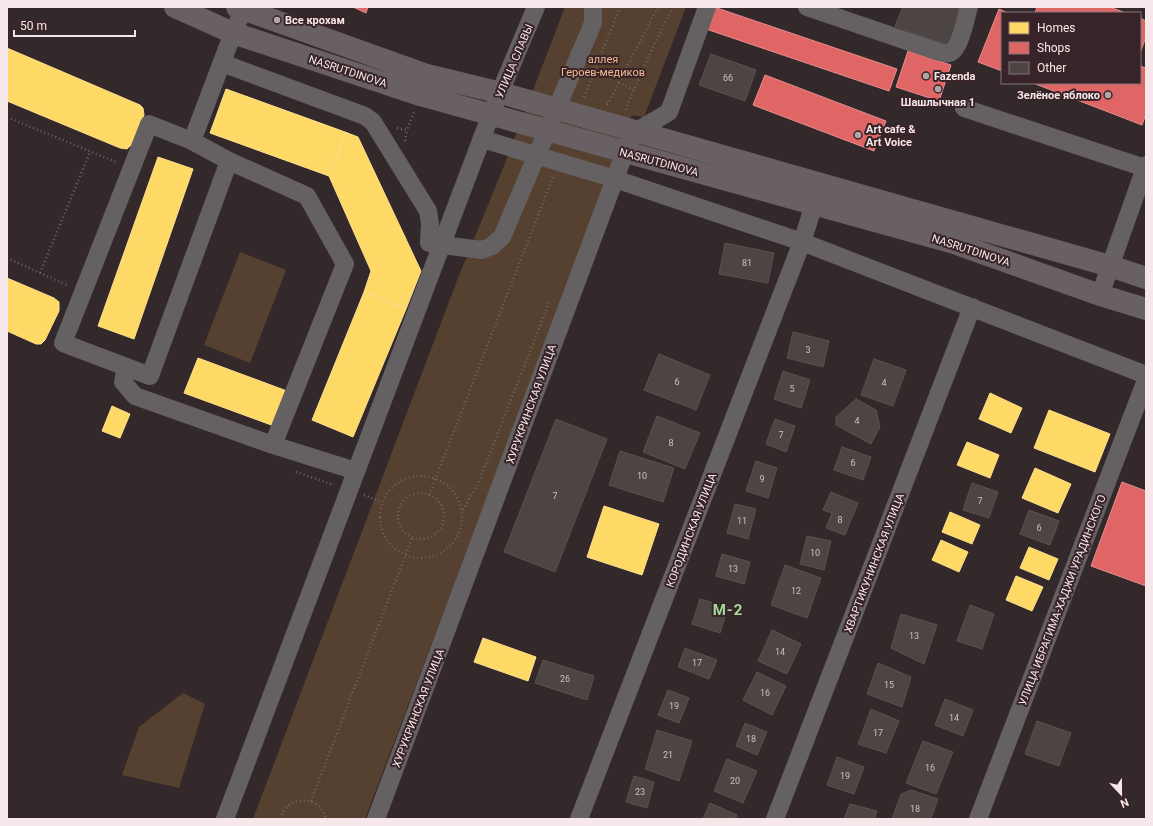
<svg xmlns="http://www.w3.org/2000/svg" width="1153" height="826" font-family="Roboto,sans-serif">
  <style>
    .green { fill: #564131 }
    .homes { fill: #ffd966; stroke: #fcde8e }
    .shops { fill: #e06666; stroke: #e78d8e }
    .building { fill: #4d4444; stroke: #5a5150 }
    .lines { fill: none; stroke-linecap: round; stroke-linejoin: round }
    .path { stroke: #6a6567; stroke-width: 2.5; stroke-dasharray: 1 3; stroke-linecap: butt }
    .minor { stroke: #656062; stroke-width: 18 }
    .major { stroke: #696063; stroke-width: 22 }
    .poi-dot { fill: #b2a5a7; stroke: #382428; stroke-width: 1.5 }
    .labels { text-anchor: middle; stroke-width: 4; stroke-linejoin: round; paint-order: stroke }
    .number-label { font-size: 9px; fill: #ccbfc0 }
    .poi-label { font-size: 11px; font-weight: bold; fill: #f6e8ea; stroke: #382428; text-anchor: start }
    .park-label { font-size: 11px; fill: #f3bd91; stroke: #382428 }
    .street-label { font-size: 11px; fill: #f6e8ea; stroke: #382428 }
    .district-label { font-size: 15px; font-weight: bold; letter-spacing: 1px; fill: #a6da9d; stroke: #382428 }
  </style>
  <rect width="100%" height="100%" fill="#33292b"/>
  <path class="green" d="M565,7H686L644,117L632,115L365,819H253L458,278L504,166Z
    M240,252L286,270L250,363L204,345Z
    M183,693L205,704L179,788L122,775L139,727Z"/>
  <path class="homes" d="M7,48L140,105L143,108L144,115L132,144L127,149L120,148L7,101Z
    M226,89L345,132L329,176L210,133Z
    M345,132L358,137L421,271L406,309L364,292L371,271L329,176Z
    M158,157L193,169L134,339L98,326Z
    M7,278L54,298L59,302V311L45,340L41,344H36L7,331Z
    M364,292L406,309L353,437L312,420Z
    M198,358L287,391L274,426L184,393Z
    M990,393L1022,408L1011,433L979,419Z
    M112,406L130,414L120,438L102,431Z
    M1049,410L1110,434L1095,472L1034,448Z
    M967,442L999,455L990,478L957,465Z
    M1035,468L1071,484L1058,513L1022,498Z
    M604,506L659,524L642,575L587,557Z
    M950,512L980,525L972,544L942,532Z
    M941,540L968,552L959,572L932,560Z
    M1029,547L1058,559L1049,580L1020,568Z
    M1016,576L1043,587L1032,611L1006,600Z
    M483,638L536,657L528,681L474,662Z"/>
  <path class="shops" d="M353,7H368L366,13Z
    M714,7L897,69L889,91L706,29Z
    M1037,7H1110L1126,13H1035Z
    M999,9L1008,13H1002V71L978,62Z
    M1140,18L1146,21V37L1140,53Z
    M908,51L951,65L939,101L896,87Z
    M1140,66L1146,68V114L1142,125L1033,83H1140Z
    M765,75L886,121L874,151L753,105Z
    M1122,482L1146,491V586L1091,566Z"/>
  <path class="building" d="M903,7H956L964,10L950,47L895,26Z
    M711,54L756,70L745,101L699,85Z
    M725,243L774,253L768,283L719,274Z
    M793,332L829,341L823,367L787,358Z
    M659,354L710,375L696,410L644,390Z
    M874,359L906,370L893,406L861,395Z
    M783,371L810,380L801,408L774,399Z
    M856,399L876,410L880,427L871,444L836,425V417Z
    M657,416L700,433L685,469L643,452Z
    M556,419L607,439L555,572L504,552Z
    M775,419L795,426L786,452L766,444Z
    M842,447L871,457L863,480L834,470Z
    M620,451L674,468L663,502L609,485Z
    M756,461L777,468L768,498L746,491Z
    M972,483L998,492L989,518L963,510Z
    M831,492L858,503L845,535L826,528L832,513L823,510Z
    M735,504L756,509L748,539L727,533Z
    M1029,510L1059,521L1050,545L1020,534Z
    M807,536L831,541L824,570L800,564Z
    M722,554L750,562L744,584L716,576Z
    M785,565L821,578L807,618L771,605Z
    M700,599L728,607L720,633L692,624Z
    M970,605L994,614L982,649L957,641Z
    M901,614L937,625L924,664L891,648Z
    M772,630L801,644L787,674L758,661Z
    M685,648L717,660L709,679L678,667Z
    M543,660L594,676L587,700L535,683Z
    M878,663L911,677L902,707L867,694Z
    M757,672L786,686L772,715L743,700Z
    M668,690L689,698L679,723L658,715Z
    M945,699L973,710L963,736L935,725Z
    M871,709L899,721L886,753L858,744Z
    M1037,721L1071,733L1059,766L1025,754Z
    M745,723L767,732L757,755L736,746Z
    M657,730L692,741L679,781L645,769Z
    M923,741L953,752L936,794L906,783Z
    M837,757L864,767L854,794L827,785Z
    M727,759L757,771L743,803L714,791Z
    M634,776L654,782L647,808L626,802Z
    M911,790L938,799L931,819H892L901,794Z
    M710,803L737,815L735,819H703Z
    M850,804L877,811L874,819H844Z"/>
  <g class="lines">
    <path class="path" d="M634,90L619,82L658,7
      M584,97L620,7
      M607,104H608L619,82
      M626,110L628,103L652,49L673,7
      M7,118H9L116,162
      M397,128L407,130L414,112
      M405,141L407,130
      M7,258L69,286
      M40,273L90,152
      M296,472L334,485
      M380 517a41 41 0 1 1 82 0a41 41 0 1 1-82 0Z
      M398 516a23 23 0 1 1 46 0a23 23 0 1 1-46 0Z
      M364,495L382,502
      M429,495L553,177
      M463,510L478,484L550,300
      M311,801L412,538
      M281,819C285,794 321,795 326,819"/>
    <path class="minor" d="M807,7L939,52C941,52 946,54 949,53C960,51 966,17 969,7
      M243,10L233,33L192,141L229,161L307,196L345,264L273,445
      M222,63L365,116L373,122L428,211L430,224L429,243
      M964,108L1145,168
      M482,139L612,178L802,242L1146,375
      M192,141L149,124L63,343L150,376L229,161
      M442,245L482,250L492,246L502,237L593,23V7
      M1100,295L1146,165
      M126,367L123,382L135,396L273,445L356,471
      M225,819L491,114L536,7
      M376,819L625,152L635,132L669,112L707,7
      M579,819L802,242L818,192
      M775,819L972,307
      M978,819L1146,380"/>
    <path class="major" d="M175,7L233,33L420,95L954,243L1100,295L1146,309
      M237,7L427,75L501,93L1110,266L1146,278"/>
  </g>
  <g class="poi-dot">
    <circle cx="277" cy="20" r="4"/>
    <circle cx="926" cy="76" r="4"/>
    <circle cx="938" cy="89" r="4"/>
    <circle cx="1108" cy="95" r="4"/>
    <circle cx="858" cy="135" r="4"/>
  </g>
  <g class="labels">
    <g class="number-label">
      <text x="728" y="81">66</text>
      <text x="747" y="266">81</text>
      <text x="808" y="353">3</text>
      <text x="677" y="385">6</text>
      <text x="884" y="386">4</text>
      <text x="792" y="392">5</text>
      <text x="857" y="424">4</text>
      <text x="781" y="438">7</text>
      <text x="671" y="446">8</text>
      <text x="853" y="466">6</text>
      <text x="642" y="479">10</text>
      <text x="762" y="482">9</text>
      <text x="555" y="499">7</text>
      <text x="980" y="504">7</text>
      <text x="840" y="523">8</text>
      <text x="742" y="524">11</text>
      <text x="1039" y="531">6</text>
      <text x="815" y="556">10</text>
      <text x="733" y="572">13</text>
      <text x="796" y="594">12</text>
      <text x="914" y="639">13</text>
      <text x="780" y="655">14</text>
      <text x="697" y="666">17</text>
      <text x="565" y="682">26</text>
      <text x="889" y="688">15</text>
      <text x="765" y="696">16</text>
      <text x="674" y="709">19</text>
      <text x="954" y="721">14</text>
      <text x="878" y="736">17</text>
      <text x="751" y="742">18</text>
      <text x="668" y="758">21</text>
      <text x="930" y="771">16</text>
      <text x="845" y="779">19</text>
      <text x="735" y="784">20</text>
      <text x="640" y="795">23</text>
      <text x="915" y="812">18</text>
    </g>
    <g class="poi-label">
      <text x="285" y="24">Все крохам</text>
      <text x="934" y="80">Fazenda</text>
      <text x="1100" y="99" text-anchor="end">Зелёное яблоко</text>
      <text x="938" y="106" text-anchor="middle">Шашлычная 1</text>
      <text x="866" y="133">Art cafe &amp;<tspan x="866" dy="13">Art Voice</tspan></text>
    </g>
    <g class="park-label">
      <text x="603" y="63">аллея<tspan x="603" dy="13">Героев-медиков</tspan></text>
    </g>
    <g class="street-label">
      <text transform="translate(514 61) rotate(-67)" y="4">УЛИЦА СЛАВЫ</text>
      <text transform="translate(348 71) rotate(18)" y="4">NASRUTDINOVA</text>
      <text transform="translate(659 162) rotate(15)" y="4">NASRUTDINOVA</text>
      <text transform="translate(971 250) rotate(18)" y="4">NASRUTDINOVA</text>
      <text transform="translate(531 404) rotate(-70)" y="4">ХУРУКРИНСКАЯ УЛИЦА</text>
      <text transform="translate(691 530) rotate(-69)" y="4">КОРОДИНСКАЯ УЛИЦА</text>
      <text transform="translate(874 563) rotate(-69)" y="4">ХВАРТИКУНИНСКАЯ УЛИЦА</text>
      <text transform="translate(1062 600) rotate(-69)" y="4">УЛИЦА ИБРАГИМА-ХАДЖИ УРАДИНСКОГО</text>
      <text transform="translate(418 708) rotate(-69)" y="4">ХУРУКРИНСКАЯ УЛИЦА</text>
    </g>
    <g class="district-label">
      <text x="728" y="615">М-2</text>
    </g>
  </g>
  <rect width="1153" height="826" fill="none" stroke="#f6e8ea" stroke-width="16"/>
  <rect x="1001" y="12" width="140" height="72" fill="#382428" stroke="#847276"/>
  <rect x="1009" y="22" width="20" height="12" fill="#ffd966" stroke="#847276"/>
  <text x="1037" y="32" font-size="12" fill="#f6e8ea">Homes</text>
  <rect x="1009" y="42" width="20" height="12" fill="#e06666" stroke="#847276"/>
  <text x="1037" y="52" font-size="12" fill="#f6e8ea">Shops</text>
  <rect x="1009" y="62" width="20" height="12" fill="#4d4444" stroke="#847276"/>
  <text x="1037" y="72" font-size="12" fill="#f6e8ea">Other</text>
  <g transform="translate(1121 794) rotate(158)" stroke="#382428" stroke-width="3" paint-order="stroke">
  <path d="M0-3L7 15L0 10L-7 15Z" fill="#f6e8ea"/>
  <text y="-6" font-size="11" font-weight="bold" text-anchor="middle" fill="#f6e8ea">N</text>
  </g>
  <path d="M14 30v6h121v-6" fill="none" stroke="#f6e8ea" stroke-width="2"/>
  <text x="20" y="30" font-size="12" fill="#f6e8ea" stroke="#382428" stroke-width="3" paint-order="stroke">50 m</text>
</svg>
